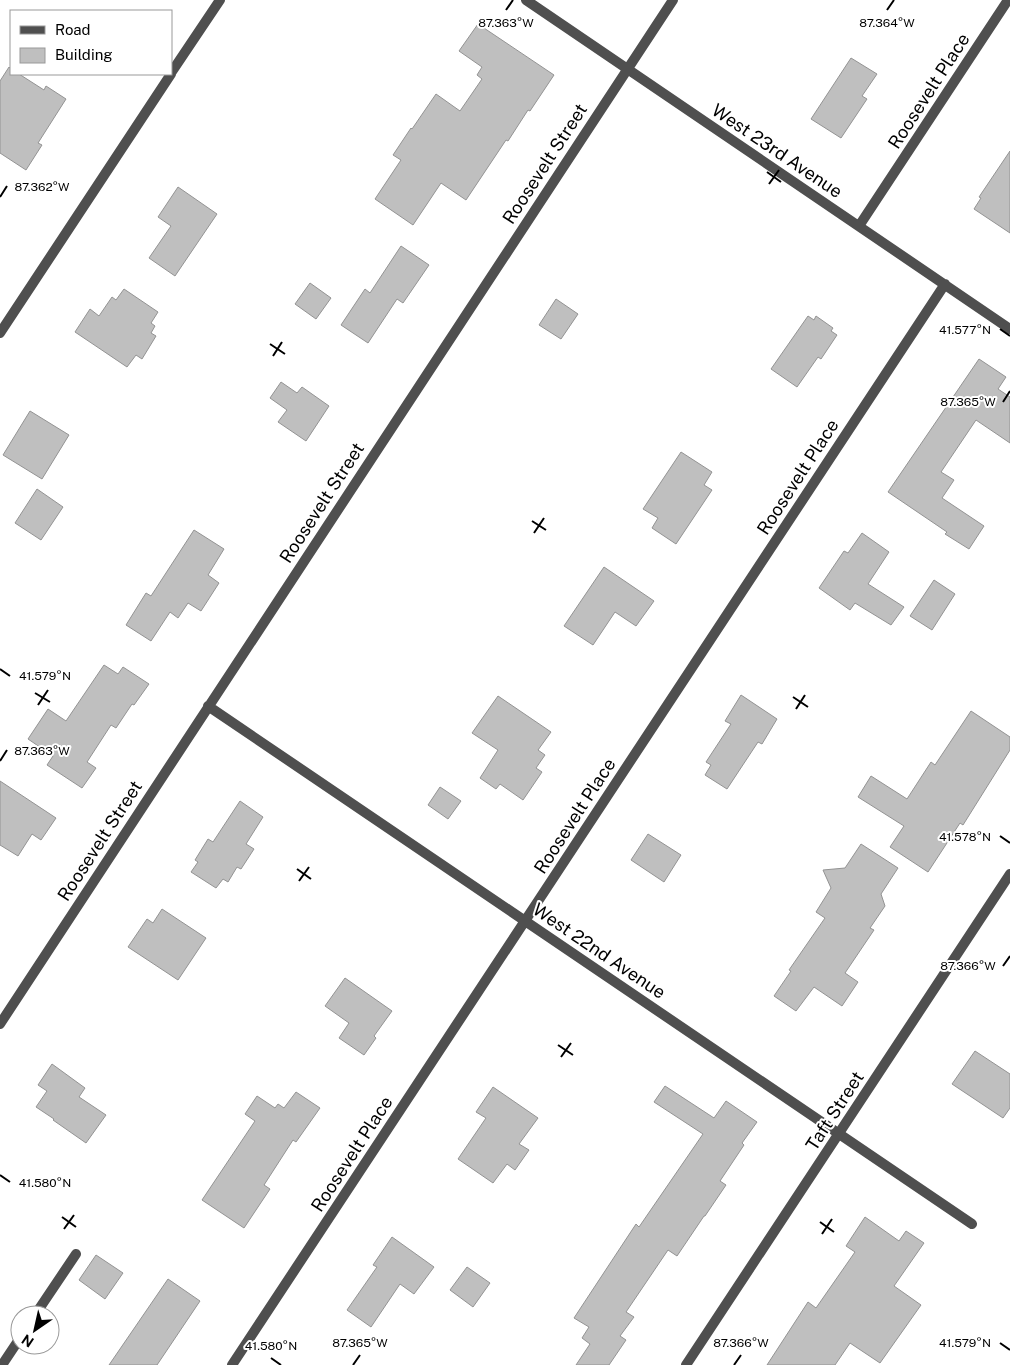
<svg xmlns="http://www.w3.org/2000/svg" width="1010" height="1365" font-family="'Public Sans',sans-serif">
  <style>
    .building { fill: #bfbfbf; stroke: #939393 }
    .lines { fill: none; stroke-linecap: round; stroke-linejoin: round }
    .service { stroke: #4f4f4f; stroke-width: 10 }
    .minor { stroke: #4f4f4f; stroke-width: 10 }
    .tertiary { stroke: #4f4f4f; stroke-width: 10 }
    .ticks { fill: none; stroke: #000; stroke-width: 2 }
    .labels { text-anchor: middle; stroke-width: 4; stroke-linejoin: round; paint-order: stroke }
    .street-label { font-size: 18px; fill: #000; stroke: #fff }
    .ticks-label { font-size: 12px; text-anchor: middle; fill: #000; stroke: #fff; stroke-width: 4; stroke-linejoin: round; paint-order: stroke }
  </style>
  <rect width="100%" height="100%" fill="#fff"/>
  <path class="building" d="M478,24L554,75L530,111L528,110L508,141L506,140L466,200L441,183L413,225L375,199L401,160L393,155L411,128L412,129L436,94L460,111L482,79L477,75L482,67L459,51Z
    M851,58L877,74L862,96L867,99L841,138L811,119Z
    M9,67L11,69V74H19L44,90L46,86L66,99L38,143L42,145L26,170L0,153V81Z
    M1010,151V233L974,209L981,198L979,197Z
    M178,187L217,214L175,276L149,258L171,226L158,217Z
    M401,246L429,265L403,303L397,299L368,343L341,325L365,289L370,293Z
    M310,283L331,298L316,319L295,304Z
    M124,289L158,312L151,323L155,326L151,333L156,336L142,359L136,355L127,367L75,332L90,309L99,316L112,297L116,300Z
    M556,299L578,314L561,339L539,325Z
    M808,316L814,320L816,316L833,328L831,331L837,335L821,359L818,357L797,387L771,369Z
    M979,359L1006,377L998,389L1010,397V443L976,420L941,472L954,480L942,498L984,526L969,549L945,534L947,532L888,492Z
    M281,382L297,393L302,387L329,406L306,441L278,422L287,410L270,398Z
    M30,411L69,435L42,479L3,455Z
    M681,452L712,472L704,485L712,490L676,544L652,528L658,518L643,509Z
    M37,489L63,507L41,540L15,523Z
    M194,530L224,549L208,575L219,583L201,611L188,603L178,618L170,612L151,641L126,625L146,593L151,596Z
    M862,533L889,552L868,584L904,607L891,625L855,603L850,610L819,588L844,551L848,553Z
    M604,567L654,601L636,626L615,612L593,645L564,626Z
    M934,580L955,594L932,630L910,616Z
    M104,665L118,674L123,667L149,684L134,705L132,704L116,728L111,725L87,762L96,768L82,788L47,765L53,756L28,739L48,709L66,721Z
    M741,695L777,719L762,744L758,742L727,789L705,775L711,765L706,762L731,724L725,721Z
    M498,696L551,732L538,750L545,755L536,768L542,772L523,800L500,784L496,789L480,778L498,750L472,733Z
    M971,711L1010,737V750L963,825L960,823L928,872L890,847L904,826L858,797L871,776L907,799L931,762L935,765Z
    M0,781L56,818L41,840L32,834L18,856L0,845Z
    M440,787L461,801L448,819L428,805Z
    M240,801L263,817L246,844L254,849L241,869L237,867L228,882L223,879L216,888L191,872L198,862L195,860L208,839L213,842Z
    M648,834L681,855L664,882L631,860Z
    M861,844L898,868L881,894L885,906L870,928L874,930L845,973L858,982L842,1006L814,987L796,1011L774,996L791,971L789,970L825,918L816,912L831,888L823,870L845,868Z
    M162,909L206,938L178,980L128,947L147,919L153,923Z
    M345,978L392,1011L374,1036L376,1038L364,1055L339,1038L349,1023L325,1006Z
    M975,1051L1010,1074V1108L1003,1118L952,1084Z
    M52,1064L85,1088L79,1097L106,1115L86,1143L53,1120L54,1119L36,1107L47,1091L38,1085Z
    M665,1086L714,1118L726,1101L757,1122L742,1143L744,1145L720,1181L726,1185L705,1216H704L677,1256L668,1250L626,1312L634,1317L620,1336L626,1340L609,1365H576L590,1344L582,1338L589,1327L574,1318L636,1224L639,1227L703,1134L654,1102Z
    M493,1087L538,1118L519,1144L529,1150L515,1170L507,1164L493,1183L458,1159L486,1118L476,1112Z
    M296,1092L320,1108L296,1142L293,1140L264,1185L270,1189L244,1228L202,1200L255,1121L245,1114L257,1096L275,1108L278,1104L284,1108Z
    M865,1217L899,1241L906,1231L924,1243L894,1286L921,1305L880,1363L850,1343L835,1365H767L808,1302L816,1308L855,1252L846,1246Z
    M392,1237L434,1267L414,1294L400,1284L371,1327L347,1310L377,1267L373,1265Z
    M96,1255L123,1273L105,1299L79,1280Z
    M467,1267L490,1283L473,1307L450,1290Z
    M168,1279L200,1301L157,1365H109Z"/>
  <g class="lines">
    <path class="service" d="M35,1315L76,1254
      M2,1365L20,1338"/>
    <path class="minor" d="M526,0L1010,329
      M171,73L220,0
      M859,226L1008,0
      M0,333L171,74
      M208,706L972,1224
      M0,1024L673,0
      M232,1365L945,284"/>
    <path class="tertiary" d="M686,1365L1010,874"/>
  </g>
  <path class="ticks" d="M506,10L513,0M887,10L894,0M767,172L781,182M769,184L779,170M0,197L7,186M1000,329L1010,336M270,344L285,354M273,356L282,342M1003,402L1010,391M532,521L546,530M534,533L544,518M0,669L10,676M35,693L50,702M793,697L808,707M38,705L48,690M796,709L805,695M0,761L7,750M1000,836L1010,843M297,869L311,879M299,881L309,867M1003,966L1010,956M558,1045L573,1055M561,1057L571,1043M0,1175L10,1182M62,1217L76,1227M820,1222L834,1232M64,1229L74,1215M822,1234L832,1219M1000,1343L1010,1350M271,1358L281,1365M353,1365L360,1355M734,1365L741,1355"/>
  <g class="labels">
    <g class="street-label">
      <text transform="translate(929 91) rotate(-57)" y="6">Roosevelt Place</text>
      <text transform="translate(777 151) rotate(34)" y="6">West 23rd Avenue</text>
      <text transform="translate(545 164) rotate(-57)" y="6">Roosevelt Street</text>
      <text transform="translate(798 477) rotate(-57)" y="6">Roosevelt Place</text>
      <text transform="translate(322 503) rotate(-57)" y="6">Roosevelt Street</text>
      <text transform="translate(575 816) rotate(-57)" y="6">Roosevelt Place</text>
      <text transform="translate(100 841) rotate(-57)" y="6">Roosevelt Street</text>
      <text transform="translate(599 951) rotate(34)" y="6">West 22nd Avenue</text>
      <text transform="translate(835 1111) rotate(-57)" y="6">Taft Street</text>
      <text transform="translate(352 1154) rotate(-57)" y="6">Roosevelt Place</text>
    </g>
  </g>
  <g class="ticks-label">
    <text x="506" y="27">87.363°W</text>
    <text x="887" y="27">87.364°W</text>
    <text x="42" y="191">87.362°W</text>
    <text x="965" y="334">41.577°N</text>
    <text x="968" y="406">87.365°W</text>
    <text x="45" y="680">41.579°N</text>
    <text x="42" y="755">87.363°W</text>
    <text x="965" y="841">41.578°N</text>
    <text x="968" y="970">87.366°W</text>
    <text x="45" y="1187">41.580°N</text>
    <text x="360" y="1347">87.365°W</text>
    <text x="741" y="1347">87.366°W</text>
    <text x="965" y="1347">41.579°N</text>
    <text x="271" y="1350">41.580°N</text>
  </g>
  <rect x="10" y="10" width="162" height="65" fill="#ffffff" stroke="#999999"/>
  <rect x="20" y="26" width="25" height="8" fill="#4f4f4f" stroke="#999999"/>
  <text x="55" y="35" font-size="15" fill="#000000">Road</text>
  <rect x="20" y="48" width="25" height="15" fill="#bfbfbf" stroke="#999999"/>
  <text x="55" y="60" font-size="15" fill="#000000">Building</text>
  <g transform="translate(35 1330) rotate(214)"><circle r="24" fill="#ffffff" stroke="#999999"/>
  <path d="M0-4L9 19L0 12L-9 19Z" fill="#000000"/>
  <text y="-8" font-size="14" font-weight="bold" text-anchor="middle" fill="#000000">N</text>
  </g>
</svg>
